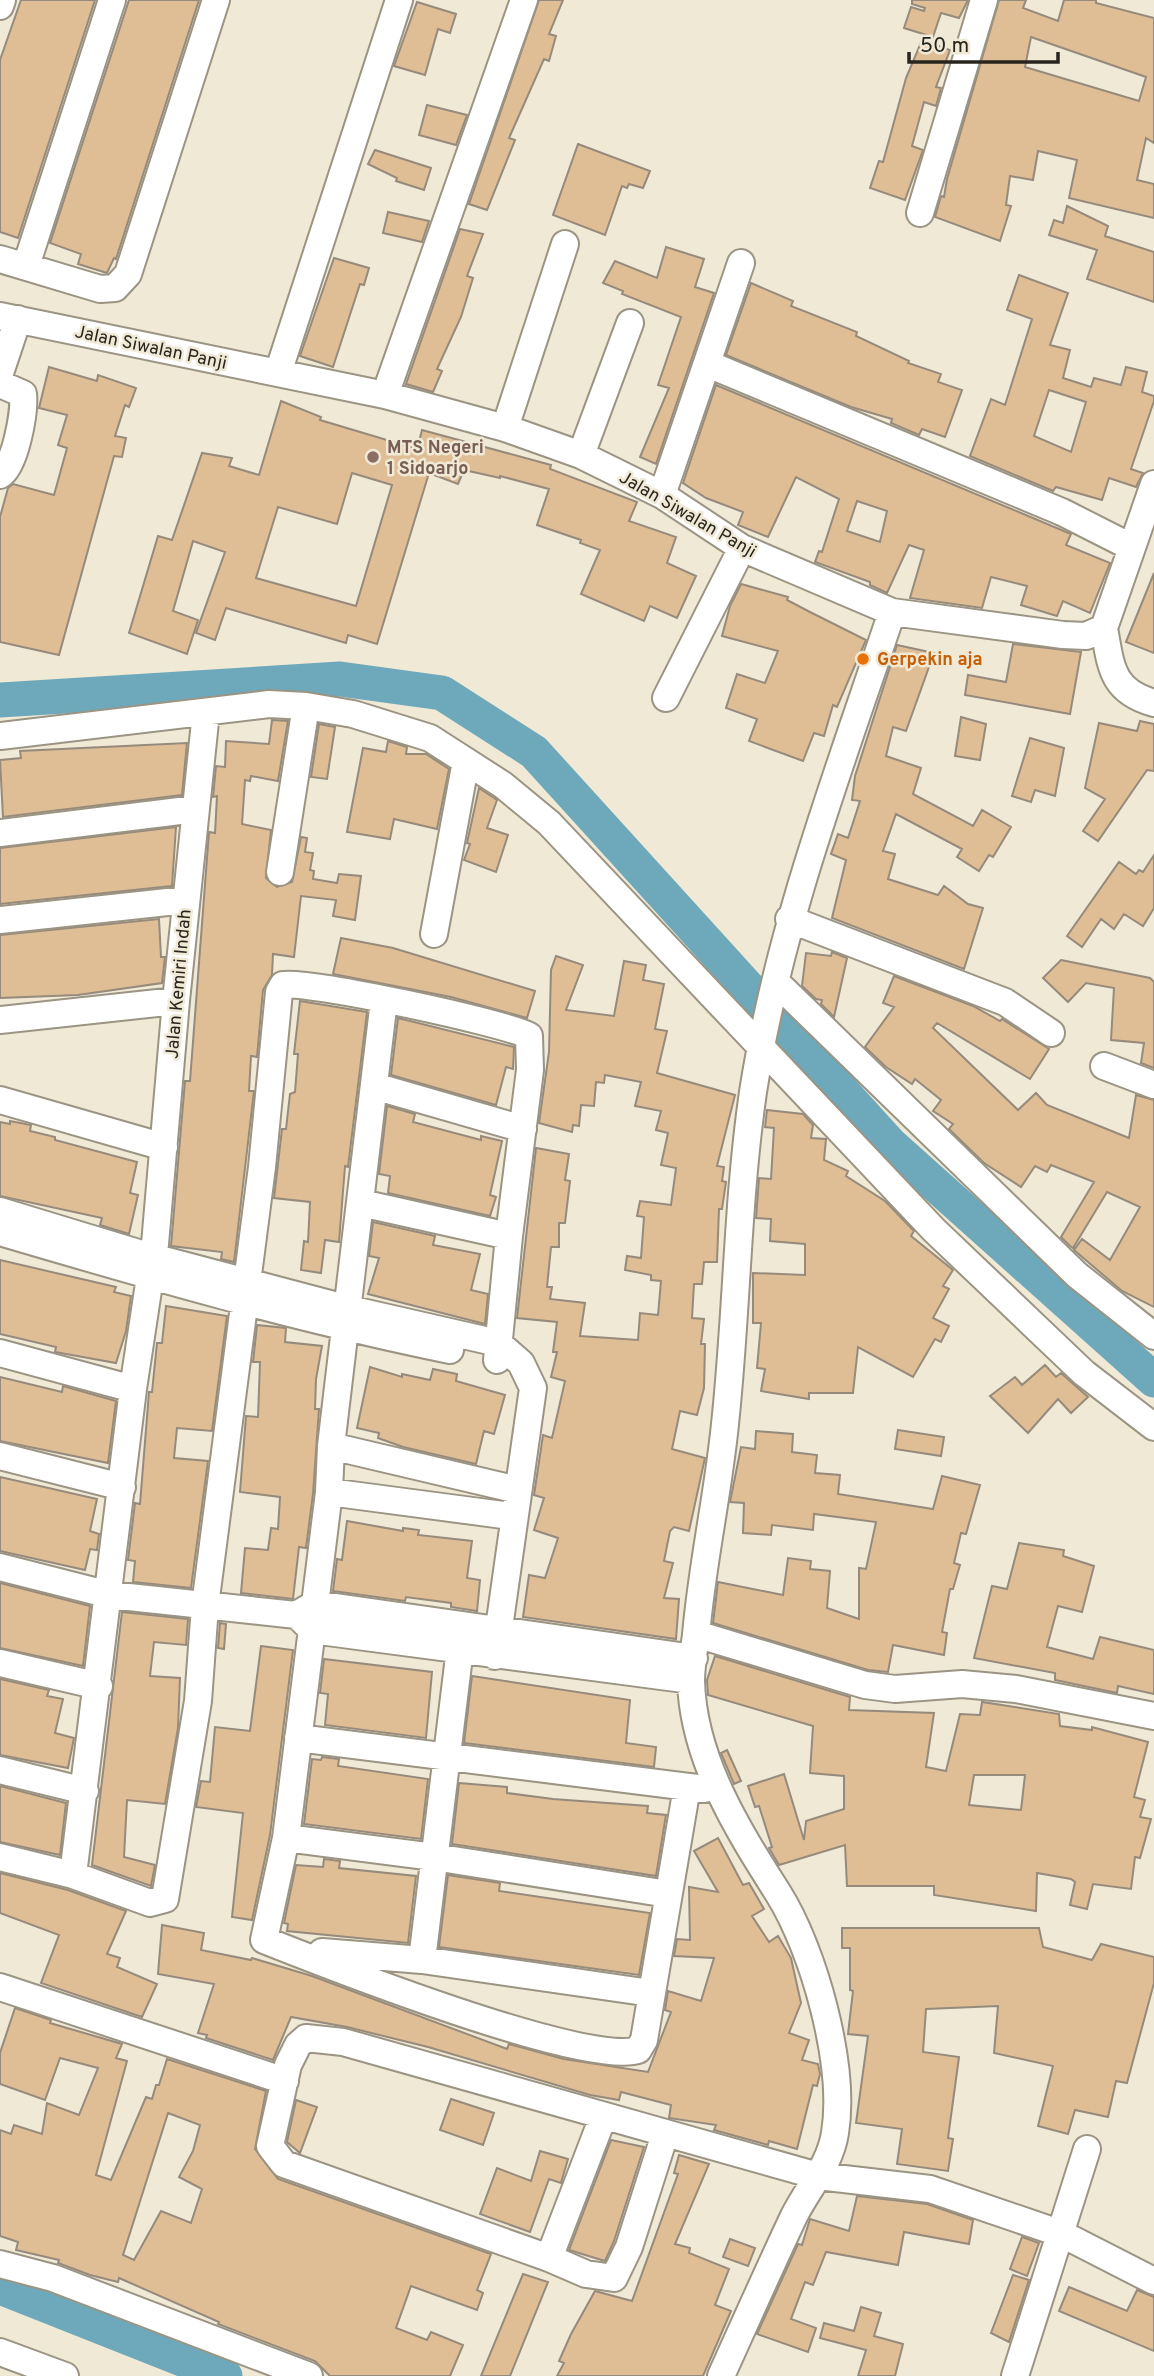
<svg xmlns="http://www.w3.org/2000/svg" width="1154" height="2376" font-family="Overpass,sans-serif">
  <style>
    .lines { fill: none; stroke-linecap: round; stroke-linejoin: round }
    .river { stroke: #6ea9bb; stroke-width: 35 }
    .building { fill: #dfbe95; stroke: #968a7c; stroke-width: 2; fill-rule: evenodd }
    .minor-casing { stroke: #9b9483; stroke-width: 30 }
    .minor { stroke: #fff; stroke-width: 26 }
    .education-dot { fill: #8d6e63; stroke: #f0e9d6; stroke-width: 2.5 }
    .food-dot { fill: #e8710a; stroke: #f0e9d6; stroke-width: 2.5 }
    .labels { text-anchor: middle; stroke-width: 5; stroke-linejoin: round; paint-order: stroke }
    .street-label { font-size: 18px; fill: #28251f; stroke: #f0e9d6 }
    .education-label { font-size: 18px; font-weight: bold; fill: #785e54; stroke: #f0e9d6; text-anchor: start }
    .food-label { font-size: 18px; font-weight: bold; fill: #c56008; stroke: #f0e9d6; text-anchor: start }
  </style>
  <rect width="100%" height="100%" fill="#f0e9d6"/>
  <g class="lines">
    <path class="river" d="M0,700L340,679L442,693L534,752L890,1144L1154,1380
      M0,2287L225,2376"/>
  </g>
  <path class="building" d="M21,0H95L18,238L0,232V60Z
    M129,0H199L116,259L114,258L107,273L78,264L81,254L50,243Z
    M539,0H563L549,34L556,36L549,61L544,59L509,138L515,140L487,210L469,204Z
    M912,0H968L959,18L941,13L933,37L904,28L911,7L924,11L925,8L912,4Z
    M999,0H1026L1023,8L1058,21L1064,0H1096V3L1154,18V143L1146,138L1137,180L1154,184V218L1069,198L1077,160L1038,151L1033,180L1010,176L1006,205L1011,206L1000,241L935,217L941,196L944,197L947,179ZM1031,37L1146,77L1139,101L1025,67Z
    M417,2L456,14L450,33L438,29L425,75L394,66Z
    M922,40L950,50L936,87L941,88L936,106L924,102L912,146L923,150L905,200L870,188L879,161L883,162L906,78Z
    M427,105L467,115L456,145L419,135Z
    M578,144L650,171L643,188L629,184L627,188L622,186L605,235L553,215Z
    M375,150L431,168L424,190L396,181L397,178L368,164Z
    M1067,206L1108,226L1105,236L1154,252V302L1087,279L1097,250L1049,235L1054,220L1063,223Z
    M388,212L429,221L422,242L383,233Z
    M460,229L483,234L467,276L473,278L461,317L437,369L442,371L433,392L406,384Z
    M666,247L704,259L695,287L714,293L656,464L640,457L669,388L658,385L681,317L622,294L623,291L603,283L615,261L657,278Z
    M334,258L369,268L364,285L360,284L333,367L300,356Z
    M1019,275L1068,293L1050,345L1070,350L1063,378L1091,387L1094,378L1121,385L1126,367L1147,372L1142,392L1154,396V401L1131,469L1143,473L1136,487L1109,478L1102,500L1056,487L1053,491L970,456L991,399L1005,405L1032,319L1007,310ZM1049,390L1086,402L1071,452L1034,436Z
    M751,283L793,301L791,306L857,332L856,336L909,361L908,363L941,374L938,382L962,390L945,437L922,429L919,435L891,423L892,419L851,407L726,355Z
    M49,367L97,381L98,375L136,388L129,407L125,405L115,436L126,438L122,457L114,456L59,655L0,642V517L8,488L13,484L54,495L67,448L58,445L67,415L39,408Z
    M716,385L1071,534L1066,545L1110,563L1090,613L1063,601L1057,616L1021,605L1027,586L991,577L982,608L910,598L924,550L909,545L887,593L870,585V582L815,562L819,551L822,552L839,499L796,477L768,537L738,525L743,512L706,498L683,483ZM857,501L887,511L880,542L847,531Z
    M281,401L321,417L320,420L417,449L422,430L551,465L550,469L637,502L629,521L676,537L667,563L696,576L677,618L650,606L644,621L581,594L600,550L580,543L581,540L537,525L549,489L500,476V478L464,470L458,484L429,473L377,644L348,635L346,643L226,608L215,640L196,633L225,552L193,541L173,611L198,620L187,654L129,633L158,536L172,540L202,453L232,458L229,466L259,475ZM352,473L392,485L356,606L256,578L278,507L337,524Z
    M1154,573V653L1126,642Z
    M741,584L788,597L787,600L808,611L866,640L837,707L833,705L824,736L814,733L803,761L749,741L757,719L726,708L737,674L765,683L778,651L722,636L730,606Z
    M1013,644L1081,652L1070,714L965,695L968,675L1006,682Z
    M897,645L934,653L906,731L893,727L886,756L921,768L913,794L973,826L982,810L1011,827L993,857L989,855L979,871L957,857L962,849L896,814L883,851L895,854L888,879L938,895L944,886L968,904L983,908L964,969L832,918L846,860L831,854L838,834L848,838L860,801L852,800L855,776Z
    M961,717L986,724L980,760L955,756Z
    M272,720L288,721L278,781L251,776L250,781L245,780L242,824L271,830L266,878L277,887L292,882L301,837L307,838L305,852L313,853L310,870L314,871L313,879L337,883L339,874L361,876L355,920L333,916L336,900L301,896L294,957L273,954L272,975L263,990L257,1057L251,1056L249,1091H254L234,1262L221,1259L222,1252L171,1246L185,1081H190L209,832L215,833L217,796L213,797L216,766L225,767L226,741L269,744Z
    M1140,721L1154,724V771L1147,770L1098,841L1083,831L1105,799L1085,788L1099,723L1137,731Z
    M319,724L335,727L327,779L311,777Z
    M1030,738L1064,748L1055,796L1035,790L1031,802L1012,796Z
    M388,741L407,747L406,754H426L449,769L437,829L394,819L390,839L347,832L363,748L386,752Z
    M187,743L182,795L3,817L0,760L21,758L20,751Z
    M479,788L497,800L487,828L508,835L496,872L464,860L470,844L467,843Z
    M176,827L172,886L0,904V848Z
    M1154,855V908L1143,926L1124,914L1114,929L1101,919L1082,947L1067,936L1119,862L1136,874L1139,870L1143,872Z
    M159,919L161,957H165L162,983L78,995L0,998V935Z
    M341,938L393,948L535,991L527,1018L451,997L333,974Z
    M832,952L847,958L834,1017L821,1004L822,1000L816,999L802,986L806,953L831,956Z
    M556,956L583,965L566,1010L614,1016L624,961L646,965L643,980L664,984L655,1029L667,1031L657,1073L735,1095L717,1166L724,1167L722,1181L726,1182L722,1209H719L717,1262H704L702,1284H694L692,1318L704,1319L701,1344H705L704,1388L697,1415L680,1411L672,1449L705,1458L689,1531L674,1527L670,1531L664,1561L673,1563L664,1598L679,1599L676,1639L523,1617L529,1575L545,1578L558,1538L534,1530L544,1498L534,1495L543,1435L552,1438L565,1381L551,1377L557,1352H553L557,1322L517,1318L536,1148L569,1154L565,1180L570,1181L565,1223H559V1247H551L547,1287H552L550,1299L585,1303L580,1336L638,1340L640,1313L658,1315L661,1281L651,1280V1275L625,1270L627,1256L641,1258L644,1217L637,1216L640,1201L671,1205L676,1168L661,1165L668,1133L656,1130L661,1111L635,1106L641,1082L605,1075L604,1083L596,1082L594,1106L581,1105L579,1126L573,1125L572,1132L539,1123L549,1052L551,970Z
    M1061,960L1150,978L1154,982V1068L1141,1063L1144,1043L1111,1040L1114,988L1086,983L1068,1002L1043,978Z
    M894,976L973,1006L1000,1021L1002,1019L1049,1049L1030,1079L937,1023L933,1028L1018,1110L1036,1093L1047,1105L1129,1138L1136,1095L1154,1100V1307L1122,1291L1074,1250L1082,1239L1110,1260L1140,1207L1107,1192L1073,1248L1070,1246L1061,1237L1094,1182L1051,1165L1047,1172L1035,1166L1021,1187L984,1163L949,1129L953,1124L933,1111L941,1100L915,1079L912,1084L886,1067L865,1047L894,1007L883,1003Z
    M300,1001L367,1012L348,1167L345,1166L339,1242L325,1240L321,1273L301,1270L304,1241L308,1242L310,1202L274,1198L282,1129H286L290,1094L295,1092L298,1054H294Z
    M398,1018L514,1047L513,1069L506,1067L496,1105L391,1075Z
    M387,1106L415,1114L413,1122L481,1140V1136L502,1141L490,1195L496,1197L490,1216L388,1193L390,1176L379,1174Z
    M767,1110L803,1114L813,1125L811,1138L826,1139L824,1160L848,1171L846,1176L885,1201L914,1231L911,1236L953,1270L943,1286L949,1289L933,1318L949,1326L941,1342L935,1339L913,1377L858,1347L853,1393H809V1399L761,1391L765,1369L757,1368L761,1323H753V1273L805,1275V1244L770,1241L771,1219L756,1218L759,1178L771,1179L774,1128L765,1127Z
    M10,1121L31,1125L30,1131L55,1137V1140L137,1162L130,1193L138,1195L129,1234L100,1225L102,1218L0,1196V1122L10,1124Z
    M373,1222L435,1236L433,1245L480,1254L471,1290L488,1294L485,1324L368,1294L379,1258L369,1256Z
    M0,1260L116,1287L114,1292L131,1296L126,1331L116,1363L55,1352L56,1347L0,1334Z
    M166,1306L227,1316L212,1431L177,1428L174,1458L208,1461L191,1588L133,1582L135,1561L128,1560L135,1503L140,1504L149,1392H152L157,1343H162Z
    M257,1325L286,1328L285,1342L322,1346L316,1379L315,1409H319L313,1494L306,1548L299,1547L293,1599L241,1593L245,1548L268,1550L271,1528L278,1529L280,1497L240,1492L246,1416L258,1417L260,1362H253Z
    M1045,1365L1056,1377L1061,1373L1088,1397L1071,1413L1058,1399L1028,1433L990,1396L1015,1377L1022,1385Z
    M370,1367L402,1377V1374L430,1380L433,1369L457,1374L456,1381L505,1395L494,1434L484,1431L476,1464L403,1447L378,1438L379,1433L357,1428Z
    M0,1377L62,1392L63,1386L116,1401L108,1463L0,1441Z
    M898,1430L944,1437L941,1456L895,1449Z
    M756,1431L793,1434L792,1452L817,1455L815,1473L840,1475L838,1494L933,1509L942,1476L980,1485L966,1534L961,1533L954,1563L960,1565L953,1589H950L942,1632L947,1633L944,1655L893,1645L888,1672L868,1670L713,1623L718,1582L783,1595L788,1558L811,1561L810,1569L830,1571L827,1608L859,1619V1568L866,1569L876,1522L814,1514L813,1530L772,1525L771,1535L743,1533L744,1503L730,1502L741,1447L755,1449Z
    M0,1477L97,1499L90,1531L99,1534L97,1550L90,1549L85,1570L0,1551Z
    M347,1521L403,1531V1528L419,1530L418,1535L472,1541L467,1578L480,1580L477,1611L451,1607V1603L406,1597L405,1601L333,1591L337,1559L342,1560Z
    M1019,1543L1064,1550L1063,1556L1094,1566L1082,1612L1058,1606L1047,1647L1093,1659L1100,1637L1154,1650V1694L1118,1686L1117,1693L1055,1680V1673L974,1658L992,1586L1007,1589Z
    M0,1583L90,1606L83,1666L0,1648Z
    M122,1612L188,1619L186,1645L154,1642L150,1676L180,1678L178,1728L165,1804L127,1800L124,1857L155,1865L151,1886L92,1865Z
    M220,1623L226,1624L224,1649L218,1648Z
    M261,1646L293,1650L270,1835L252,1920L232,1917L243,1813L196,1807L201,1781L210,1782L215,1727L250,1731Z
    M715,1656L850,1697L849,1710L934,1713L926,1767L946,1771L960,1714L980,1715L982,1702L1059,1714L1060,1726L1092,1730V1727L1148,1742L1134,1797L1145,1800L1140,1817L1151,1819L1140,1858L1135,1857L1131,1889L1093,1884L1087,1909L1070,1905L1075,1882L1071,1879L1037,1873L1036,1911L934,1895V1886H847L845,1845L779,1865L769,1848L772,1847L759,1806L755,1807L748,1786L784,1774L804,1840L806,1821L844,1809V1776L810,1773L813,1726L708,1695L707,1680ZM974,1775H1025L1021,1810L969,1805Z
    M324,1659L432,1672L426,1738L325,1725L328,1694L320,1693Z
    M472,1676L630,1700L626,1743L656,1747L654,1767L464,1743Z
    M0,1679L49,1690L47,1696L63,1699L55,1733L74,1738L68,1768L0,1755Z
    M727,1750L741,1781L734,1784L721,1753Z
    M322,1757L339,1759L338,1766L428,1779L421,1839L304,1824L312,1759L321,1760Z
    M459,1783L507,1787V1793L553,1799L648,1806L647,1813L666,1815L656,1876L452,1844Z
    M0,1786L66,1803L60,1855L0,1842Z
    M718,1838L743,1885L749,1883L764,1909L752,1916L769,1942L778,1936L791,1958L801,2003L789,2033L809,2040L802,2060L818,2064L820,2074L817,2086L813,2085L797,2149L769,2141L768,2145L714,2130L716,2125L669,2118L671,2105L621,2092L619,2100L590,2095L428,2047L347,2027L291,2017L273,2060L206,2038L207,2035L198,2033L214,1984L158,1974L162,1925L204,1933L201,1950L251,1960L252,1958L312,1976L507,2049L509,2044L564,2059L648,2072L671,2012L665,2010L668,1991L701,2001L714,1958L674,1956L677,1939L690,1940L689,1887L718,1892L694,1851Z
    M324,1859L340,1861L339,1868L416,1876L408,1943L287,1931L288,1924L284,1923L296,1865L323,1867Z
    M0,1873L68,1890L126,1911L107,1954L120,1958L117,1967L157,1984L142,2017L41,1983L59,1935L0,1913Z
    M448,1875L500,1883L499,1891L650,1913L639,1975L439,1947Z
    M842,1928H1039L1043,1947L1092,1960L1101,1944L1154,1957V1983L1127,2083L1116,2081L1108,2117L1075,2110L1068,2134L1038,2126L1053,2066L994,2053L998,2006L926,2009L923,2052L959,2057L948,2138L953,2139L948,2171L897,2164L902,2129L856,2123L868,2036L848,2034L853,1991L850,1990V1948H842Z
    M15,2008L51,2020L50,2023L122,2044L116,2058L127,2061L96,2175L111,2180L146,2097L152,2099L156,2085H159L167,2059L266,2091L255,2149L278,2179L491,2254L477,2290L483,2293L477,2310L411,2286L396,2328L427,2340L431,2332L463,2345L450,2376H330L315,2361L218,2324L219,2322L119,2278L118,2282L90,2275L58,2263L59,2260L16,2250L18,2242L0,2236V2130L11,2134L14,2125L42,2134L47,2103L79,2115L98,2068L60,2058L45,2100L0,2084V2053ZM168,2113L200,2125L193,2151L179,2177L202,2189L191,2223L161,2211L134,2260L123,2255Z
    M451,2099L494,2113L483,2145L440,2130Z
    M296,2100L317,2107L300,2153L287,2142Z
    M611,2140L644,2147L614,2241L605,2261L569,2250Z
    M540,2151L568,2159L561,2183L549,2179L530,2232L480,2214L497,2168L531,2181Z
    M679,2155L709,2164L675,2244L690,2248L689,2253L729,2269L715,2305L731,2311L703,2376H557L564,2363L559,2361L571,2334L595,2291L632,2301L678,2174L674,2173Z
    M857,2196L927,2204L973,2220L969,2244L904,2232L898,2265L826,2252L813,2285L805,2282L791,2319L816,2328L808,2352L757,2334L798,2244L802,2245L810,2219L849,2231Z
    M1022,2237L1039,2243L1027,2276L1010,2269Z
    M730,2239L755,2248L748,2266L723,2257Z
    M523,2274L548,2282L510,2376H481Z
    M1013,2275L1029,2280L1009,2342L991,2333Z
    M1069,2287L1127,2311L1137,2290L1154,2297V2351L1059,2311Z
    M861,2307L881,2313L874,2336L903,2344L895,2376H858L866,2350L820,2338L824,2323L854,2331Z"/>
  <g class="lines">
    <defs>
      <path id="minor" d="M0,6L2,0
        M920,213L984,0
        M0,259L100,289L115,288L128,274L216,0
        M26,266L112,0
        M0,316L385,395L505,428L581,455L662,495L742,548L892,612L1063,635L1086,636L1104,628L1154,484
        M708,364L1062,512L1131,547
        M0,373L18,319
        M278,373L399,0
        M0,384L23,394C25,412 15,467 0,475
        M385,395L524,0
        M505,428L565,244
        M581,455L630,323
        M662,495L741,263
        M1104,628C1111,666 1111,691 1154,703
        M666,698L742,548
        M0,736L269,704L306,706L353,714L430,738L503,785L549,823L934,1230L1084,1373L1154,1427
        M0,833L196,809
        M280,872L306,706
        M789,919L1005,1002L1051,1033
        M0,920L186,900
        M434,934L466,761
        M776,982L1077,1275L1154,1336
        M384,1000L331,1446L329,1492L286,1838L264,1940C327,1965 586,2067 638,2050L644,2040L687,1787
        M0,1020L176,1001
        M1104,1066L1154,1085
        M374,1086L523,1129
        M0,1100L164,1147
        M361,1203L509,1236
        M0,1211L145,1255L349,1309L498,1343L521,1363L533,1388L495,1656
        M0,1232C149,1276 298,1319 450,1350
        M0,1353L133,1389
        M331,1446L518,1490
        M0,1456L122,1487
        M329,1492L503,1515
        M0,1567L110,1595L296,1615L315,1604L694,1658
        M300,1618L312,1630L691,1680
        M696,1634L865,1685L895,1689L962,1684L1016,1689L1154,1716
        M0,1663L99,1686
        M298,1738L705,1789
        M0,1770L85,1791
        M286,1838L434,1857L668,1894
        M0,1857L73,1875L150,1903L165,1899L198,1701L205,1606L262,1167L279,992L283,985C306,980 507,1023 529,1036L530,1070L509,1236L497,1360
        M73,1875L133,1389L155,1244L176,1001L206,712
        M322,1952L422,1960L651,1993
        M422,1960L462,1632
        M0,1987L285,2081
        M603,2117L549,2258L284,2164L270,2146L288,2065L298,2045L306,2038L343,2042L818,2176L930,2189L1062,2234L1154,2281
        M549,2258L586,2274L614,2278L629,2247L665,2134
        M0,2264L53,2278L309,2376
        M0,2352L65,2376
        M721,2376C745,2323 769,2269 794,2216C808,2188 830,2165 835,2133C846,2065 814,1950 778,1893C738,1830 693,1759 691,1681C691,1666 694,1650 696,1635C702,1564 718,1495 725,1424C737,1313 737,1202 753,1092C779,926 839,770 892,612
        M1015,2376L1087,2149"/>
    </defs>
    <use href="#minor" class="minor-casing"/>
    <use href="#minor" class="minor"/>
  </g>
  <circle class="education-dot" cx="373" cy="457" r="7"/>
  <circle class="food-dot" cx="863" cy="659" r="7"/>
  <g class="labels">
    <g class="street-label">
      <text transform="translate(151 347) rotate(12)" y="6">Jalan Siwalan Panji</text>
      <text transform="translate(688 514) rotate(30)" y="6">Jalan Siwalan Panji</text>
      <text transform="translate(178 984) rotate(-85)" y="6">Jalan Kemiri Indah</text>
    </g>
    <g class="education-label">
      <text x="387" y="453">MTS Negeri<tspan x="387" dy="21">1 Sidoarjo</tspan></text>
    </g>
    <g class="food-label">
      <text x="877" y="665">Gerpekin aja</text>
    </g>
  </g>
  <path d="M909 52v10h149v-10" fill="none" stroke="#28251f" stroke-width="3.5"/>
  <text x="920" y="52" font-size="21" fill="#28251f" stroke="#f0e9d6" stroke-width="5" paint-order="stroke">50 m</text>
</svg>
